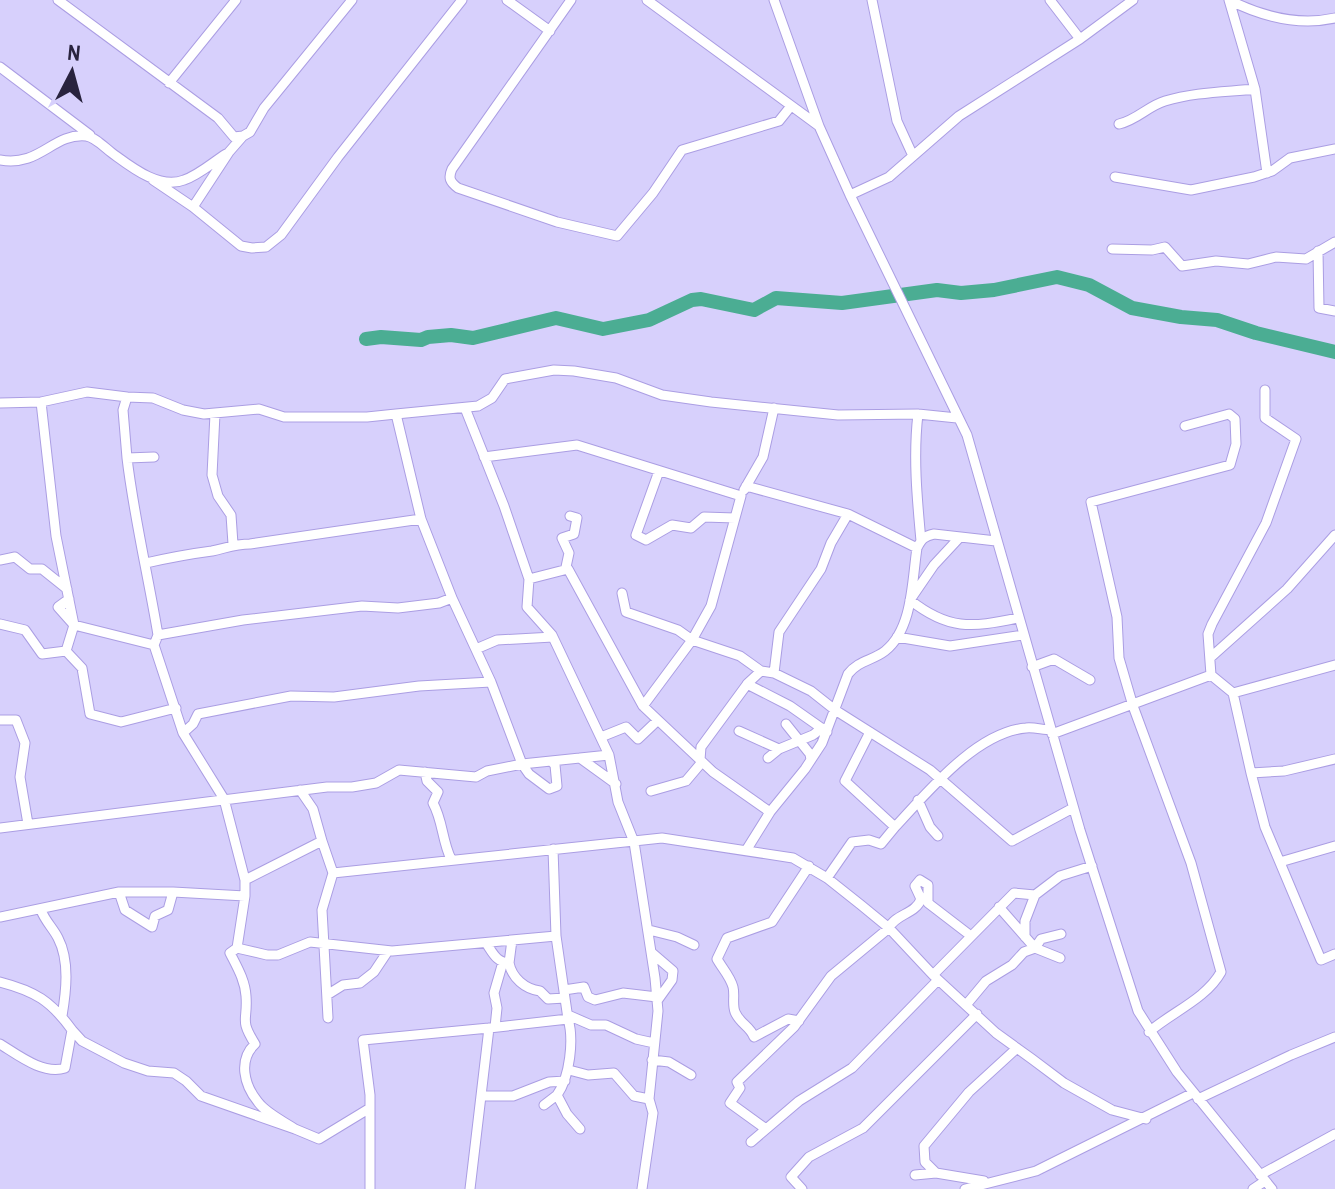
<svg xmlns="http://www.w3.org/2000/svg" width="1335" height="1189" font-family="'Archivo Narrow',sans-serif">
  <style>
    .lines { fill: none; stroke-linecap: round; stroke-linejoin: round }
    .river { stroke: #4bad93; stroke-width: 14 }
    .minor-casing { stroke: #ab9ee3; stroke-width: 11 }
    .minor { stroke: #fff; stroke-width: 9 }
  </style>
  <rect width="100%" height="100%" fill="#d7d0fc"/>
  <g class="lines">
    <path class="river" d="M366,339L381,337L421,340L428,337L451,335L473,338L556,318L603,329L649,320L692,300L701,299L754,310L776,298L842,303L937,290L961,293L994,290L1057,277L1089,285L1132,308L1181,317L1217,320L1256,333L1335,352"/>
    <defs>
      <path id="minor" d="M58,0L218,118L234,137L243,136L250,132L264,108L352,0
        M507,0L550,31
        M571,0L452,169C448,178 450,182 458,188L557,222L617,236L653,193L682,150L779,121L791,106
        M647,0L819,126L850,195L967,435L1080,830L1138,1011L1177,1072L1272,1189
        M774,0L819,126
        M872,0L897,121L913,156
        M1050,0L1080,39
        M1229,0L1255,89L1267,173
        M1229,0C1261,16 1299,26 1335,18
        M0,67L90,135
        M169,83L236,0
        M1119,124C1137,120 1148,106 1165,101C1194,92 1226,92 1255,89
        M243,136L229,152L193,207L241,246L252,248L266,247L281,235L338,157L462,0
        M0,160C41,167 52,133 86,136C95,137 104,147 112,153C130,166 159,190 184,180C199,175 213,162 226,154
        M1115,177L1191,190L1254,177L1272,171L1290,158L1335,149
        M153,180L193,207
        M850,195L889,177L959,116L1080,39L1133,0
        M1112,249L1152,250L1165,247L1182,266L1216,261L1248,264L1276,257L1306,259L1335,242
        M1318,251L1319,308L1335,311
        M41,402L56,536L74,625L154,645
        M0,403L41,402L87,392L127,397
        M215,414L212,475L218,496L231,515L233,544
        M396,414L478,406L492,398L505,379L554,370L574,371L616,378L662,395L711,402L838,415L918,414L957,418
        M918,414C913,456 917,498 921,541
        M154,457L127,458C134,517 148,575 158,635
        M484,457L577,445L741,496L711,606L692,640L740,656L761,671L774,673L811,691L835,710L930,770L1012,841L1073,808
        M127,458L123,410L127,397L153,398L183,410L204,414L259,409L284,417H367L396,414L421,519L452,598L491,682L522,764L609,755L552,635L527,607L529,579L504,506L465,408
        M659,471L636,535L646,540L672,525L691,528L704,517L735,518
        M746,486L848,514L917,548
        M744,490L763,457L774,408
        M960,537L934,565L910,600C948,630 971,628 1018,618
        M0,560L15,557L30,569H42L67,589
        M146,563C168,558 189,554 212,551C226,548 236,544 250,544L421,519
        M568,569L566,567L569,553L562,538L574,534L577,518L570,516
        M529,579L568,569L643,706L692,640L678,630L626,612L622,593
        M0,624L25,630L42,654L66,651L82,668L90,714L121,722L176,708
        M897,637L950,646L1023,635
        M476,649L497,640L553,637
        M66,651L74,625L58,607L69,599
        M1210,658L1287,589L1335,535
        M1032,667L1054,659L1090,680
        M774,673L779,632L821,569L831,543L848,514
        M1211,675L1233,693L1251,773L1284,771L1335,759
        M747,684L790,706L827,732
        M1233,693L1335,665
        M643,706L713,772L770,812
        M0,720H16L25,743L20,777L28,824
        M786,724L810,754L811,760
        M739,731L779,749L813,735L822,728
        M870,732L845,781L895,827C927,793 976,732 1026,728C1034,727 1043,730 1051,730
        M183,733L154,645L158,635L243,620L362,606L398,608L439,603L452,598
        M1052,734L1211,675L1208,634L1212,624L1266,523L1296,439L1265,418V390
        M601,737L626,727L638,739L658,720
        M609,755L618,802L634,842L655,978L658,1011L649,1099L653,1113L642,1189
        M580,758L616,784
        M768,758L779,749
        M700,760L701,747L748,683L761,671
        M425,772L427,781L438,792L433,803C443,821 442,841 451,859
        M1251,773L1265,827L1321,960L1335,954
        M300,790L313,809L322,841
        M651,791L686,781L702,762
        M918,800L930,827L938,836
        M0,828L327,787H352L376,783L399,770L476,777L487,771L522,764L529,774L549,789L557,786L555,765L551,761
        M747,849L770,812L805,769L822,743L848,674C859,660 872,661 885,651C913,629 912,580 917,548C921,540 924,536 934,534L996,541
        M1280,862L1335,846
        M827,878L852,842L869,840L881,844L895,827
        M245,880L224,799L183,733L193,724L198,714L291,696L334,697L419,686L491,682
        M119,892L125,910L152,927L155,916L168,910L173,892
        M41,910C45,921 53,928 58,938C70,961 66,992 62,1016
        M0,917L119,892H173L245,896V880L322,841L333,873L662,838L793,858L827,878L861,905L889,928L933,975L996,1033L1032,1059L1064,1083L1112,1110L1146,1119
        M649,930L677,937L694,945
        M1025,937V921L1035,895
        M486,943C493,953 496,962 509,963L512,940
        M237,948L267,955H278L310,942L392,951L556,936L553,849
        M652,953L673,971L672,980L657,1001
        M1060,958L1035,948L1041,939L1061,934
        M509,963C512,978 525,989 540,991L548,999L565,998
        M933,975L1014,893L1035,895L1060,876L1092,866
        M0,982C35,991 51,1001 72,1030L65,1068C43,1075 18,1055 0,1044
        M564,990L584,987L588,997L595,1000L623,993L657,997
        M327,995L343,985L360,983L374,972L388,951
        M966,1005L986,981L1012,965L1024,952L1035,948L999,907
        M568,1015L591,1025H606L636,1039L654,1043
        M328,1018L322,910L333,873
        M568,1019C574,1039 570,1077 557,1095L567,1114L580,1129
        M799,1021L788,1019L754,1037C750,1026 740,1024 735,1012C732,1004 735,995 733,987C730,976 722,968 717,959L727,938L772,922L809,866
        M495,1027L497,1008L494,993L503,962
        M489,1028L568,1019L556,936
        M72,1030L82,1041L124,1063L148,1071L174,1073L186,1081L201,1096L295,1129C283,1121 266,1113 258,1102C244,1085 238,1060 255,1044C239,1018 248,1022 246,996C245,980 237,967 230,953L237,948L245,896
        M1149,1032C1172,1012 1206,999 1221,972L1191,863L1133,706L1119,658L1117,617L1091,502L1230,465L1236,444L1235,419L1229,414L1185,426
        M652,1060L669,1062L691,1075
        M569,1070L588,1075L614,1073L634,1096L649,1099
        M481,1096H513L549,1082L565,1081
        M1198,1099L1291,1055L1335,1037
        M544,1105L557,1095
        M295,1129L319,1139L370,1108
        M766,1129L730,1103L740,1088L737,1082L794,1027L831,976L889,928C895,914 916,914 921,899L915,886L920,880L928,885V903L971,936
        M751,1142L799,1101L852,1068L938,980
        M936,1173L925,1162L924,1146L969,1092L1017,1048
        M915,1175L936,1173L984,1181
        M1260,1175L1335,1134
        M370,1189V1095L363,1040L489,1028L470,1189
        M802,1189L791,1177L809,1157L863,1128L977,1014
        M965,1189L1036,1171L1193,1093
        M1253,1189L1265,1181"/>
    </defs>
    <use href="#minor" class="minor-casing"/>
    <use href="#minor" class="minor"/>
  </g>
  <g transform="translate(72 72) rotate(6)" stroke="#d7d0fc" stroke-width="6" paint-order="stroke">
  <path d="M0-6L14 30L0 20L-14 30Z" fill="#29233e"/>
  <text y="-12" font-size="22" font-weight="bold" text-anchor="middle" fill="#29233e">N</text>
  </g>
</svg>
